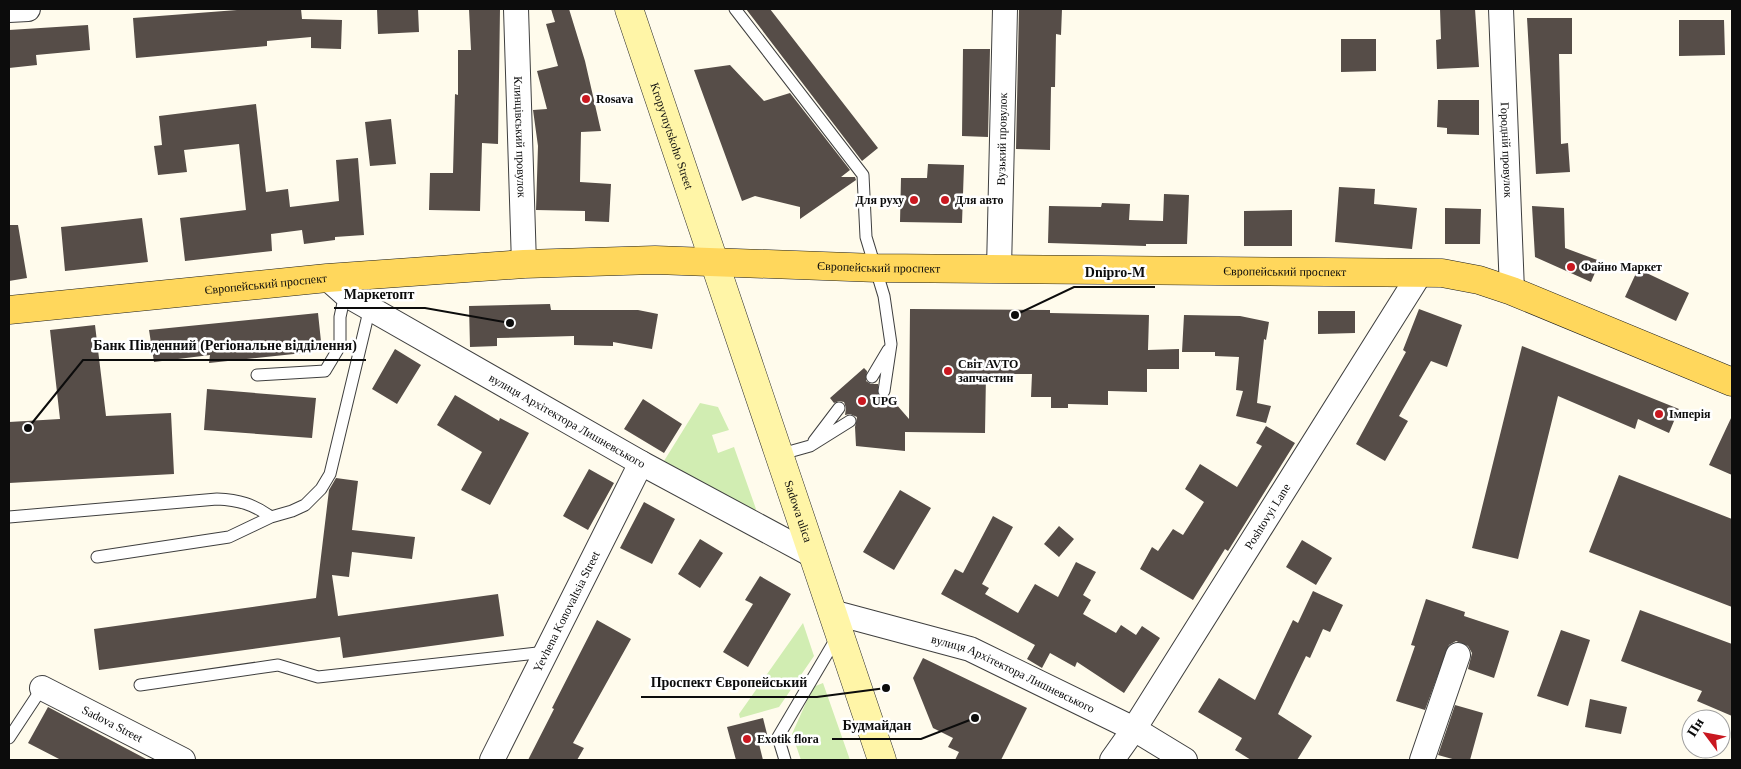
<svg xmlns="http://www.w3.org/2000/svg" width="1741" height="769" font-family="'Times New Roman',serif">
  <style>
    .green { fill: #d1edb2 }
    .building { fill: #564d48 }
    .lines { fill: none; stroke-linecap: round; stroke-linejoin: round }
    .service-casing { stroke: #3f3f3f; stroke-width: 13 }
    .minor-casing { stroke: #3f3f3f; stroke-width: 26 }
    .secondary-casing { stroke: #2e2e2e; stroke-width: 29 }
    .primary-casing { stroke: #1d1d1d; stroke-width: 29 }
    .service { stroke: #fff; stroke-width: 11 }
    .minor { stroke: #fff; stroke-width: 24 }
    .secondary { stroke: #fff5a7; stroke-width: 28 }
    .primary { stroke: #ffd75c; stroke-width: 28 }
    .poi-dot { fill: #c91820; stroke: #fff; stroke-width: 2 }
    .labels { text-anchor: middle; stroke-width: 5; stroke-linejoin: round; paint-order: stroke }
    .poi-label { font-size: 12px; font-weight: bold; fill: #0c0c0c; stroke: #fff; text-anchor: start }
    .street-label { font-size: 12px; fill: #0c0c0c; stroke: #fff }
    .leader { fill: none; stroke: #0c0c0c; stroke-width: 2 }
    .callout-dot { fill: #0c0c0c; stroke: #fff; stroke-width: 2 }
    .callout-label { font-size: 14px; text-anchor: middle; font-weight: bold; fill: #0c0c0c; stroke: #fff; stroke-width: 5; stroke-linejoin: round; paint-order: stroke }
  </style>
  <rect width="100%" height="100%" fill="#fffbec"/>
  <path class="green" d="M700,403L718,407L729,430L712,435L718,453L734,447L756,509L754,512L664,461Z
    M803,623L814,656L779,707L740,718L739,714Z
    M823,683L850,760H801L792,734L813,687Z"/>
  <path class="building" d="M250,9H301L302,19L342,20L341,49L311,48V37L267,41V46L136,58L133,18Z
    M377,9H418L419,32L378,34Z
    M469,9H500L498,144L482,143L480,211L429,210L430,173H453L455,94L458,95V50H471Z
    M551,9H569L585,61L601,131L581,132L580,182L611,184L609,222L585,221V211L536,210L538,146L533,110L547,109L537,71L558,66L546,24L555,22Z
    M746,9H770L878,148L862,161Z
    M1019,9H1062L1061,35L1056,34L1055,87H1051L1050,150L1016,149Z
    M1440,9H1475L1479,67L1437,69L1436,40L1441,39Z
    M1527,18H1572V54H1559L1561,144L1568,143L1570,172L1536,174Z
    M1679,20H1724L1725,55L1679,56Z
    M88,25L90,50L36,55L37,65L9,68V30Z
    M1341,39H1376V71L1341,72Z
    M963,49H990L988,137L962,136Z
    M730,65L764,101L790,93L850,170L841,177H855L856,180L800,219V207L755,196L742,201L694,70Z
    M1438,100H1479V135L1447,134V128L1437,127Z
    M256,104L266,192L288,189L290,207L339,201L336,160L358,158L364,235L335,237V240L304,244L302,230L271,234L272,251L185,261L180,218L246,210L239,144L184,150L187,172L158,175L154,146L162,145L159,116Z
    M391,119L396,164L370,166L365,122Z
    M928,164L964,165L962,223L900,222L901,178H927Z
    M1339,187L1375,189L1374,204L1417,208L1412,249L1335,242Z
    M1164,194L1189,195L1187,244H1146V246L1048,243L1049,206L1101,207L1102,203L1130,204L1129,220L1163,221Z
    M1532,206L1564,208L1565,248L1600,261L1591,282L1535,257Z
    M1445,208L1481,209L1480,244H1445Z
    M1292,210V246H1244V211Z
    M142,218L148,262L65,271L61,227Z
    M9,225H18L27,278L9,281Z
    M1638,269L1689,293L1676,321L1625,297Z
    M550,304L551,310H638L658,314L652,349L613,342V346L574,345V336L497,338V346L470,347L469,306Z
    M910,309L1050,310V313L1149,315L1148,350L1179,349V369H1147V392L1108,391V405L1068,404V408H1051V397H1031L1032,374H986L985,433L905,432V451L856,446L855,427L857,417L850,414L845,415L846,408L844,402L839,401L834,403L830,398L864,368L867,371L866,381L871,384H878L879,397L883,398L889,396L909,419Z
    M1419,309L1462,325L1447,367L1431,361L1399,416L1408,421L1385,461L1356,444L1406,352L1403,350Z
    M1318,311H1355V333L1318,334Z
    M318,313L322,351L209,363L210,355L154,362L149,330Z
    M1184,315L1240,316L1269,322L1266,340L1264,339L1257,403L1271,406L1266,423L1236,416L1243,391L1236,390L1239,357L1215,356V352H1182Z
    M95,325L106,416L171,413L174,474L9,483V422L60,419L50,330Z
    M1522,346L1679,409L1669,433L1638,419L1635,429L1558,396L1518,559L1472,548Z
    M395,349L421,365L397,404L372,389Z
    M207,389L316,398L312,438L204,430Z
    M455,395L499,421L500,418L529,433L490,505L461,490L482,452L437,425Z
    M643,399L682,424L664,453L624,429Z
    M1732,416V475L1709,465Z
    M1266,426L1295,443L1228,551L1225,549L1193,600L1140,569L1152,547L1158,551L1173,529L1183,535L1204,502L1185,489L1200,464L1237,487L1262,446L1256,443Z
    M589,469L614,483L588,530L563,516Z
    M1619,475L1732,519V607L1589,552Z
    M336,478L358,481L352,530L415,537L412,559L352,552L349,577L332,575L338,616L498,594L504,636L343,658L340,637L99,670L94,629L316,598L329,490Z
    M900,490L931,508L894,570L863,552Z
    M644,502L675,519L652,564L620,548Z
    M993,516L1013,527L982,584L989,588L985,594L1018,613L1035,584L1058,597L1076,562L1096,572L1083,595L1091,600L1083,614L1116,633L1121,625L1136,635L1142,626L1160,638L1124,693L1077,662L1075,667L1050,653L1042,668L1027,659L1035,645L941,594L955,569L963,573Z
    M1059,526L1074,539L1059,557L1044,544Z
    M700,539L723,553L700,588L678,574Z
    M1302,540L1332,558L1316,585L1286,567Z
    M760,576L791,594L748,667L723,652L753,604L745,600Z
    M1313,591L1343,605L1330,632L1323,629L1310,658L1306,656L1278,714L1312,736L1297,760H1251L1235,750L1242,738L1198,712L1219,678L1255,700L1293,620L1298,623Z
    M1426,599L1465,612L1464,616L1509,631L1494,678L1468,669L1472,653L1468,646L1456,641L1449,645L1425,710L1396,701L1415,646L1411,645Z
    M1640,610L1732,644V716L1697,701L1702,691L1621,661Z
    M597,620L631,639L573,743L584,748L577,760H528L554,709L552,708Z
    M1561,630L1590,640L1568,706L1537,696Z
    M923,658L1027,708L1001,760H955L959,752L948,747L953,738L933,728L913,678Z
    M1590,699L1627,707L1621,734L1585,727Z
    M1455,705L1483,713L1470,760H1456L1438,755Z
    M48,707L148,760H61L28,743Z
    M763,718L768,738L758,740L763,760H736L727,727Z"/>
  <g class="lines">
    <defs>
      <path id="service" d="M735,9L863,175L866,237L884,296L891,344L884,391
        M257,375L325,371L340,346V317L345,294
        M872,377L888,350
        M814,441L839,408
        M778,455L810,446L850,421
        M9,517L217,499C239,500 253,504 271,517
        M97,557L229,537L271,517L292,511L305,505L321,489L330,474L370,307
        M140,685L278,665L318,677L546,652
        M9,738L42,688
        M785,760L778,737L837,637"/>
      <g id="minor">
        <path id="s1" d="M516,9L524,264"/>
        <path id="s2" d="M1501,9L1512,291"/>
        <path d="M9,10L28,9"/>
        <path id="s3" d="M999,269L1005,9"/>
        <path id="s4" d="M327,278L345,294L641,463L812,555"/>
        <path id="s5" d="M832,612L970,649L1134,729L1185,760"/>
        <path id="s6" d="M42,688L183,760"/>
        <path id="s7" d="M492,760L641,463"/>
        <path id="s8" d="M1112,760L1134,729L1421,272"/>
        <path d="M1422,760L1458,655"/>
      </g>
      <g id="secondary">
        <path id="s9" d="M629,9L882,760"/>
      </g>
      <g id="primary">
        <path id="s10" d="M9,310L327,278L524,264L655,260L877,268L1442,273L1479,280L1512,291L1732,382"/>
      </g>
    </defs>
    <use href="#service" class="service-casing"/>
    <use href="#minor" class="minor-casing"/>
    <use href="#secondary" class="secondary-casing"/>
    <use href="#primary" class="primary-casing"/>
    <use href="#service" class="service"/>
    <use href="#minor" class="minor"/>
    <use href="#secondary" class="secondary"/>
    <use href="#primary" class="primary"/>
  </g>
  <g class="poi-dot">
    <circle cx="586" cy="99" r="5"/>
    <circle cx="914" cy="200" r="5"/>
    <circle cx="945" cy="200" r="5"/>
    <circle cx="1571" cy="267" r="5"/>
    <circle cx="948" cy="371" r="5"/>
    <circle cx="862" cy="401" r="5"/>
    <circle cx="1659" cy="414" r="5"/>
    <circle cx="747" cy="739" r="5"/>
  </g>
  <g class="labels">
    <g class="poi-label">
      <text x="596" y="103">Rosava</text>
      <text x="904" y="204" text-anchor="end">Для руху</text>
      <text x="955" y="204">Для авто</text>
      <text x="1581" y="271">Файно Маркет</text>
      <text x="958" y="368">Світ AVTO<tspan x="958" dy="14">запчастин</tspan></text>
      <text x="872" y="405">UPG</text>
      <text x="1669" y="418">Імперія</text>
      <text x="757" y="743">Exotik flora</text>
    </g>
    <g class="street-label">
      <text dy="4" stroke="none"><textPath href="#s9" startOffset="134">Kropyvnytskoho Street</textPath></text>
      <text dy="4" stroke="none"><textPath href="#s1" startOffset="128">Клинцівський провулок</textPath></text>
      <text dy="4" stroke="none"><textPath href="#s3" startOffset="130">Вузький провулок</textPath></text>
      <text dy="4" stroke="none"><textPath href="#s2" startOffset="141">Городній провулок</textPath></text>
      <text dy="4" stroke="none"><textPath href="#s10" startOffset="872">Європейський проспект</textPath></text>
      <text dy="4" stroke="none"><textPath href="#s10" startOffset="1278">Європейський проспект</textPath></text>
      <text dy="4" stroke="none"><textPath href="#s10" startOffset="258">Європейський проспект</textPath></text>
      <text dy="4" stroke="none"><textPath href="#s4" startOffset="280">вулиця Архітектора Лишневського</textPath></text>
      <text dy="4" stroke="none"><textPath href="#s9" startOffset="530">Sadowa ulica</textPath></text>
      <text dy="4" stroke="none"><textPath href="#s8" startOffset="289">Poshtovyi Lane</textPath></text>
      <text dy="4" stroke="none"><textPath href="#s7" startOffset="166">Yevhena Konovaltsia Street</textPath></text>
      <text dy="4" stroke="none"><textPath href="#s5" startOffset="192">вулиця Архітектора Лишневського</textPath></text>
      <text dy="4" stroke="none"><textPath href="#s6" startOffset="79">Sadova Street</textPath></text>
    </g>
  </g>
  <path class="leader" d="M1015 315L1074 287H1155M510 323L425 308H334M28 428L83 360H366M886 688L817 697H641M975 718L921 739H832"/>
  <g class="callout-dot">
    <circle cx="1015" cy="315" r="5"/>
    <circle cx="510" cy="323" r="5"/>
    <circle cx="28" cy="428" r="5"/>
    <circle cx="886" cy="688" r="5"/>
    <circle cx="975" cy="718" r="5"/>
  </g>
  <g class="callout-label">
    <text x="1115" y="277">Dnipro-M</text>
    <text x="379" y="299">Маркетопт</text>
    <text x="225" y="350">Банк Південний (Регіональне відділення)</text>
    <text x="729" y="687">Проспект Європейський</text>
    <text x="877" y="730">Будмайдан</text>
  </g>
  <rect width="1741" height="769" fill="none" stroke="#0c0c0c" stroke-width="20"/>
  <g transform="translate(1706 734) rotate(302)"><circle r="24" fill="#ffffff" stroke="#9e9e9e"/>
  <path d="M0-4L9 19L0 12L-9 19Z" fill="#c91820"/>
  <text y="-8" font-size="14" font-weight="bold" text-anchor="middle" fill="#0c0c0c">Пн</text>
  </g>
</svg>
